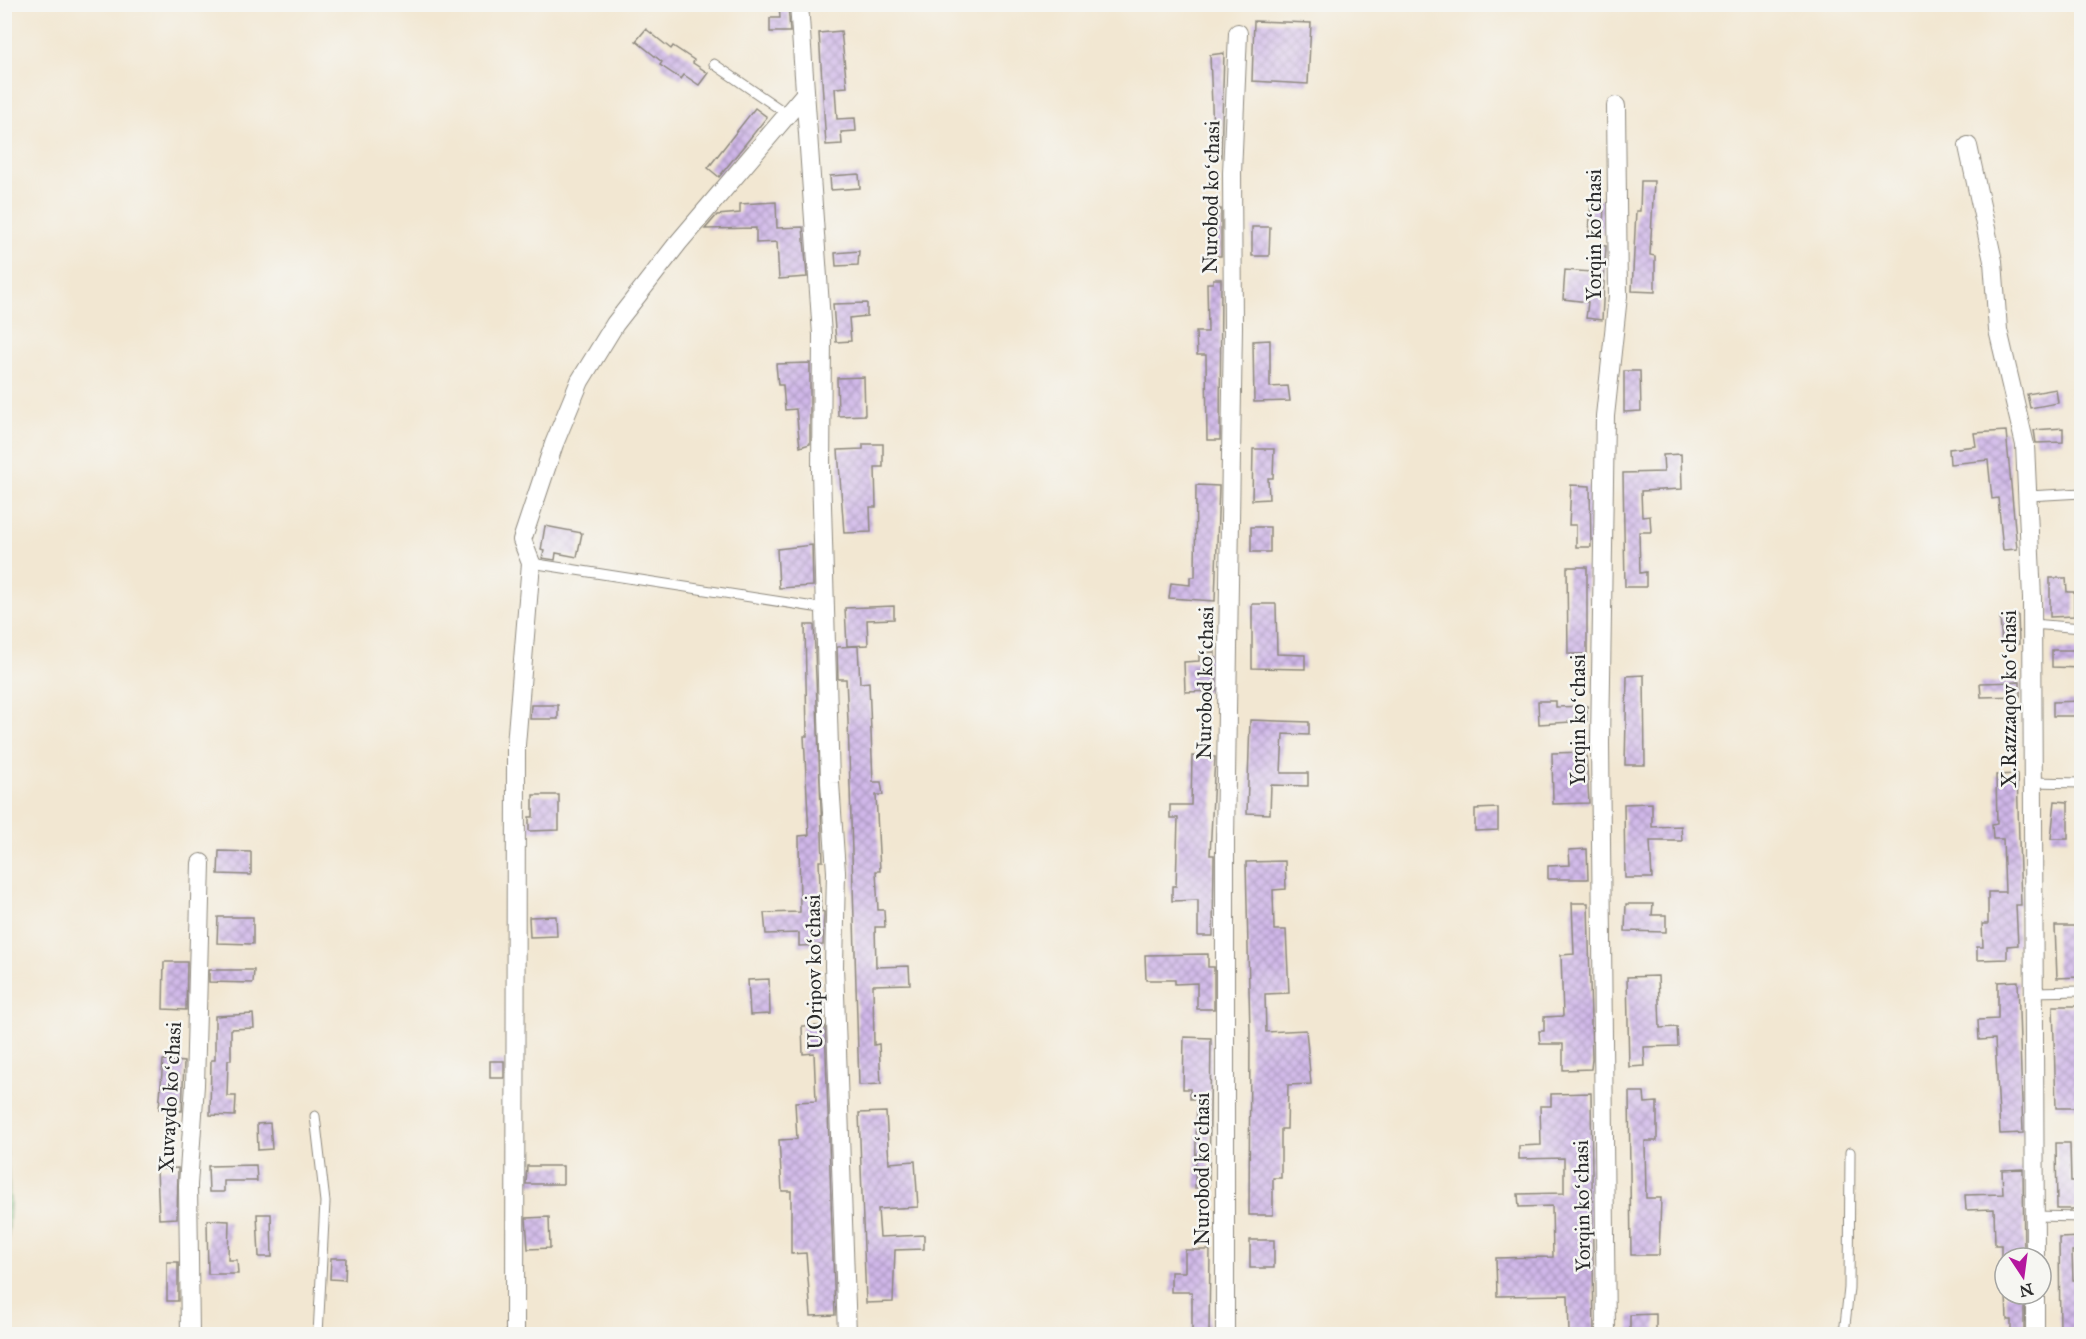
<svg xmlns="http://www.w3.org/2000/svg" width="2086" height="1339" font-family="'IM FELL Great Primer',serif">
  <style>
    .cemetery { fill: url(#cemetery-stones); stroke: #628460; stroke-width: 1.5 }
    .building { fill: url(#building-cross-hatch) }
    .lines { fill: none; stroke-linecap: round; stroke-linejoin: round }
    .service-casing { stroke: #8e897e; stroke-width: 11 }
    .minor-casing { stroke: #8e897e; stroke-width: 20 }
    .service { stroke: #fff; stroke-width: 9 }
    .minor { stroke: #fff; stroke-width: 18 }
    .labels { text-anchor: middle; stroke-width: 5; stroke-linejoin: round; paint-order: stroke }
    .street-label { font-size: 21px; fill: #2b2b2b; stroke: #f6f6f2 }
  </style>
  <defs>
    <pattern id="cemetery-stones" width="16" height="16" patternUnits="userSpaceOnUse" patternTransform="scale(1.5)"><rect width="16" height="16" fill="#99dd96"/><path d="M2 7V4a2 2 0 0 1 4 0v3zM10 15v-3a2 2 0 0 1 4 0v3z" fill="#84be81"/></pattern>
    <pattern id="building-cross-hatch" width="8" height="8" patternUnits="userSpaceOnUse" patternTransform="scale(1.5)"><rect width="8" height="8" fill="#d0b7e9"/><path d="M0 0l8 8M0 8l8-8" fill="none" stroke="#a995bd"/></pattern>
  </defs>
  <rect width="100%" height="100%" fill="#f6f6f2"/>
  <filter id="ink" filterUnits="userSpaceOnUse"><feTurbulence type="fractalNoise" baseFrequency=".0167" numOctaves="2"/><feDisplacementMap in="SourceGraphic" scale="12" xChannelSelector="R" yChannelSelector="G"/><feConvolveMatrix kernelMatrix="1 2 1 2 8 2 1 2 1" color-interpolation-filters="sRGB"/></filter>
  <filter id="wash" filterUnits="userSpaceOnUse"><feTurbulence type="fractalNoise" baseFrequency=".008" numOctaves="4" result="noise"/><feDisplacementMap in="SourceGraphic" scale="24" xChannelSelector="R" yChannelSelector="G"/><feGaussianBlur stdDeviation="1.35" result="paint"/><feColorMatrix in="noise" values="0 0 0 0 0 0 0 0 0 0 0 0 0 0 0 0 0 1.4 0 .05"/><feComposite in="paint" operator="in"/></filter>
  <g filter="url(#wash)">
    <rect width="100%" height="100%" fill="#f2e7d2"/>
    <path class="cemetery" d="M5,1133L10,1204L5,1285Z"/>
    <g id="blocks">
      <path class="building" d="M779,4H788L790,32H770V18H780Z
        M1254,21L1311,23L1308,84L1252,81Z
        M646,29L671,49L673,46L694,60L693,63L708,73L699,85L684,75L681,79L660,65L662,62L636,41Z
        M841,31L847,87L835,88L837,119L855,118L856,131L841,132L842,144L826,145L819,33Z
        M1224,53L1221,157H1214L1210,55Z
        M755,108L767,117L719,177L708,168Z
        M859,174L860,188L831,190L830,176Z
        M1641,181H1654L1650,255L1655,256V292L1632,291L1636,211H1640Z
        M1591,200H1604L1603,233L1589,232Z
        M776,202L777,228L803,227L807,277L779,279L777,242L756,243V228L705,229L717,215L740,213V204Z
        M1209,209H1221V256H1209Z
        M1252,227H1270L1269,256H1252Z
        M1593,245L1606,246L1602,320L1586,318L1588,302L1563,299L1565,270L1591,272Z
        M859,251L858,265L836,266L835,253Z
        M1213,279H1221L1220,440H1207L1206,355H1197L1196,332H1208L1207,283H1213Z
        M867,303V316L849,318L851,341L836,342L833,304Z
        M1270,340V387L1288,386L1290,401L1254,402L1253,341Z
        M810,363V444L800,447L796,409L785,410L783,385H778L776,364Z
        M1624,371H1640L1641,411L1624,412Z
        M864,377L865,415L838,416L837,378Z
        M2056,389L2058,403L2030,408L2027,394Z
        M2063,428V442L2036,443L2034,430Z
        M2006,431L2017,549L2003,550L1998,498L1992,499L1988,460L1950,464L1949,449L1976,446L1974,433Z
        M863,444H883V467H875L876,507H870L871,532L844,533L838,450L863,449Z
        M1253,449H1274L1273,478H1268L1269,499L1252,500Z
        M1681,454L1682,489L1641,491L1642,517L1650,516L1651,532H1639L1640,573L1646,572V587H1625L1623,473L1664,472L1663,455Z
        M1196,485L1219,486L1215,601L1169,598L1171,583L1190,585V577H1195Z
        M1571,485L1590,486L1591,547H1576V525H1569Z
        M545,526L582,533L577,557L556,553L555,560L542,558L544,551L541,550Z
        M1251,527H1270V552H1251Z
        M812,545L813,586L779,588L777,549Z
        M1567,567H1587V654H1568Z
        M2050,578H2066L2067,592H2074V616L2050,617Z
        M1252,604H1276L1277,654L1305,655V669L1252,668Z
        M894,606V619L867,620L868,645L847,646L845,608Z
        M2018,615L2019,644L2002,645L2000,616Z
        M805,625H814L823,861H819L821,911L824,912L823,945L799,946V933L766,934L764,913L800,912L799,836L809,835L804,736H807Z
        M858,646L860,683L869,682L873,782H881L883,795H876L880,871H876L878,910H884L885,927H875L876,967L909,966L910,984L873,985L874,1045L879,1044L881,1084L859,1085L848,721L846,679H838L837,647Z
        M2052,650H2082V668L2052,667Z
        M1215,652L1216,691L1185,692L1184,662L1199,661V653Z
        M1644,675L1645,765H1625L1627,676Z
        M2020,682V696L1981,697L1980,683Z
        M1538,701H1556V707L1587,706V721L1539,724Z
        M2080,701V716H2053V702Z
        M531,705H558V719H530Z
        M1250,720L1309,722V735L1283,734L1281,773H1308V786L1271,785L1270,814L1247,813Z
        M1586,752L1589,803L1553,804L1552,753Z
        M1192,756L1215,757L1210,855H1214L1213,936H1198V900L1172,901V886H1176L1178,818H1170V805H1191Z
        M2017,774L2021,905H2016L2018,945L2007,946V959L1977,960V947H1983L1982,924H1988V892H2005L2003,839H1993L1992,825L1997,824L1996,775Z
        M533,795H559V830L529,831V817H533Z
        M2055,801L2068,802V839H2051Z
        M1652,803V827L1681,826L1682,841H1650L1652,878H1625L1624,804Z
        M1498,808V830L1475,831V809Z
        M1587,849L1588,879H1548V866L1570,865L1569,850Z
        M219,851L251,852V875L218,874Z
        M1285,861L1286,889L1273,890L1274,930H1286L1289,993L1265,994L1266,1032L1306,1030L1311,1084L1288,1085L1287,1129H1281V1178H1273V1215H1249L1250,1032L1246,862Z
        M1572,903H1588L1592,1059L1591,1069L1563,1070V1044H1540L1539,1031H1544V1017L1563,1016L1561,955L1574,954Z
        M1626,904H1653L1652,915H1666V932L1625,931Z
        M556,916L557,936L530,937L529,917Z
        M218,917H253V944L217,943Z
        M2055,926H2078L2079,977L2057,978Z
        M1208,954V967H1214V1009H1197V983L1175,984V980H1146L1145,955Z
        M164,962H187L186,1010L163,1009Z
        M209,970H254L253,983L209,982Z
        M1658,976L1660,1028L1677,1027L1678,1046L1644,1047L1645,1066L1629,1067L1627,977Z
        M769,979L770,1014L750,1015L748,980Z
        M2018,981L2023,1133L2000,1134L1995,1039L1979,1040L1978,1020L1998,1019V982Z
        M2053,1006H2082V1108H2056Z
        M253,1014L254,1028L231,1029V1060H228L227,1096H236L235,1116L210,1115L211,1060H215V1016Z
        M802,1026H825L835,1315L811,1316L806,1253L791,1254V1191H782L779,1140L797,1139L795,1102L816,1101L814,1053L803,1054Z
        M1184,1037L1211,1038L1209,1188H1195L1197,1099H1190V1089H1183Z
        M163,1060L184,1062L182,1111L159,1109Z
        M490,1061H504V1078H490Z
        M1629,1092H1644L1645,1103L1657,1102V1141H1645L1646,1198H1661L1659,1255H1631Z
        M1591,1093L1594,1335H1569L1568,1295L1497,1296L1496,1258L1553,1257L1552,1206L1519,1207L1518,1194L1564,1193V1158L1519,1159V1146L1541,1145L1540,1106H1551V1094Z
        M886,1112L889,1163L915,1161L918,1207L878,1209L880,1237L924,1235V1249L895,1250L893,1302L866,1303L859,1113Z
        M270,1123L272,1149L258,1150L257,1124Z
        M2056,1143H2070L2071,1181H2082V1209H2057Z
        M256,1165L257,1181H224V1192H209L208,1166Z
        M527,1166H563V1184H526Z
        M178,1168L177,1218L159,1219L157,1169Z
        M2023,1169L2024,1258H2001V1245H1995L1994,1209L1966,1210L1965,1195L2003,1194L2002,1170Z
        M257,1214H271L272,1257H259Z
        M549,1217L550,1248L528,1249L526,1218Z
        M207,1220L229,1221L228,1260H237L238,1274H208Z
        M2082,1237V1251H2072L2073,1280H2080L2081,1335H2060L2059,1238Z
        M1250,1240H1274V1268H1250Z
        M1185,1250H1210L1209,1335H1192V1292H1171V1272H1185Z
        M331,1258H346L345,1280L330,1279Z
        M167,1262H178V1301H167Z
        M2006,1294H2024V1335H2011V1320H2007Z
        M1656,1314V1335H1630V1315Z"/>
    </g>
  </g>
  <g filter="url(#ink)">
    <use href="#blocks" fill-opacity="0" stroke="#8e897e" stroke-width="1.5"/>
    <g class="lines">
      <defs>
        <path id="service" d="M714,64L787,114
          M2028,496L2082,493
          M531,563L827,609
          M2032,624L2082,628
          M2032,782L2082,783
          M2033,992L2082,991
          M315,1116L325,1202L318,1334
          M2035,1216L2082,1217
          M1844,1334L1849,1288L1850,1152"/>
        <path id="minor" d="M799,4L822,335L821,471L830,783L836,872L834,966L847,1334
          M1968,146L1993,261L1998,330L2025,445L2032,598L2035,1258
          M2035,1294V1334
          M190,1334L188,1185L195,1085L201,863
          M515,1334L516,745L531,563L522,540L554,444L580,381L615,324L678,243L804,95
          M1225,1334V840L1233,327L1232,173L1238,33
          M1606,1334L1600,743L1605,416L1618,296L1616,106"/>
      </defs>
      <use href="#service" class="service-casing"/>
      <use href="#minor" class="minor-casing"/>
      <use href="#service" class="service"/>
      <use href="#minor" class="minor"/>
    </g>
  </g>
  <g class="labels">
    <g class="street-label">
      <text transform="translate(1211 197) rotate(-89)" y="7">Nurobod koʻchasi</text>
      <text transform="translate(1594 235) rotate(-90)" y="7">Yorqin koʻchasi</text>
      <text transform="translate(1205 683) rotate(-89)" y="7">Nurobod koʻchasi</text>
      <text transform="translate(2009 699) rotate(-90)" y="7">X.Razzaqov koʻchasi</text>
      <text transform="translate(1578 720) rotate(-90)" y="7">Yorqin koʻchasi</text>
      <text transform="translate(814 972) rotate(-91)" y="7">U.Oripov koʻchasi</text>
      <text transform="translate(170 1097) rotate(-87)" y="7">Xuvaydo koʻchasi</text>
      <text transform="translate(1202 1169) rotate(-90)" y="7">Nurobod koʻchasi</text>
      <text transform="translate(1582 1206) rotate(-91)" y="7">Yorqin koʻchasi</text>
    </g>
  </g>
  <rect width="2086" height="1339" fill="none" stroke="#f6f6f2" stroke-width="24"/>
  <g transform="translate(2023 1276) rotate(167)"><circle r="28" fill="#f6f6f2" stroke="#a5a5a2" stroke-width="1.5"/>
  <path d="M0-4.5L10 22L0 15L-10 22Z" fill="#b5179e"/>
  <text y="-9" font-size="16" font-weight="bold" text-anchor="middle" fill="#2b2b2b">N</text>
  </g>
</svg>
